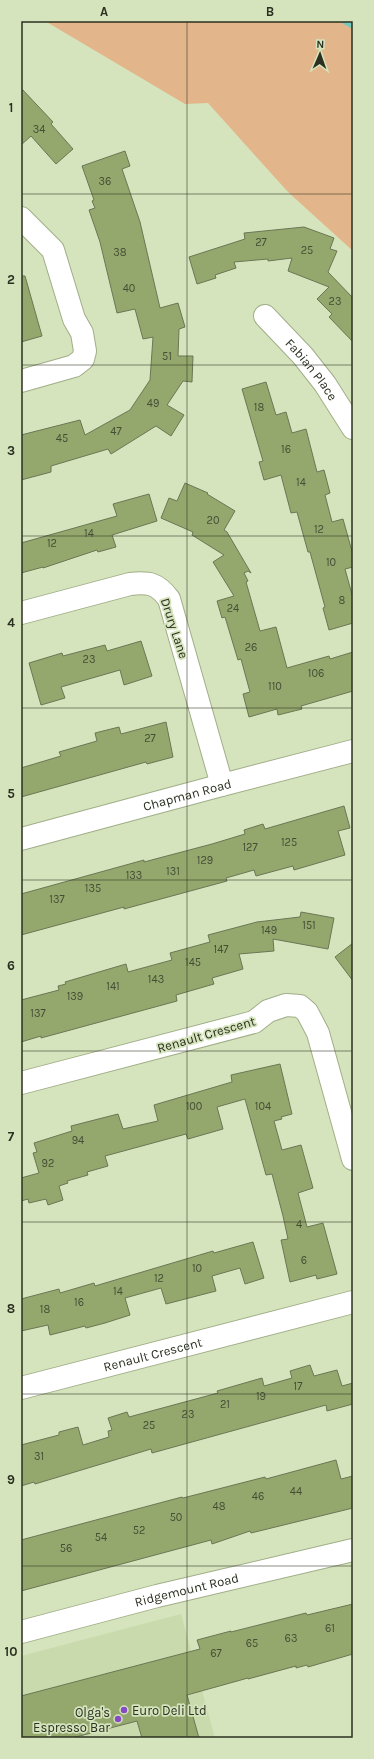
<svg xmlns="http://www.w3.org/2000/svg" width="374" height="1759" font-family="Karla,sans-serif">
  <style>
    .built { fill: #c9daac }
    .green { fill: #e3b58a }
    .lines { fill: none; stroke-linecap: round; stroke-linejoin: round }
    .stream { stroke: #77c9bd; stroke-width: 5.5 }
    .building { fill: #94a86e; stroke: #6b7754 }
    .minor-casing { stroke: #a1ae89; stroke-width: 24 }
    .minor { stroke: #fff; stroke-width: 22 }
    .grid { fill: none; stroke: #2b3021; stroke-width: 1; stroke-opacity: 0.55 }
    .poi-dot { fill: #864bc2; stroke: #d5e4bd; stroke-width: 1.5 }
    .labels { text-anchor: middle; stroke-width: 3.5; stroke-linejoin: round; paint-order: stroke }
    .number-label { font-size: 11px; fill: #454e34 }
    .street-label { font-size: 13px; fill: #2b3021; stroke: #d5e4bd }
    .poi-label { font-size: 13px; fill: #2b3021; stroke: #d5e4bd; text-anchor: start }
    .neatline { fill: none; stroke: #2b3021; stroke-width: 1.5 }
    .grid-label { font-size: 13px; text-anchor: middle; font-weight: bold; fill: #2b3021 }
  </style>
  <rect width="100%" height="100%" fill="#d5e4bd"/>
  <path class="built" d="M181,1614L215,1738H21V1656Z"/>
  <path class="green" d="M45,21H353V251L288,192L208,103L185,104Z"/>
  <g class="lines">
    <path class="stream" d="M344,21L353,26"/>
  </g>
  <path class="building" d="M21,88L53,122L51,124L73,149L56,164L31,136L21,145Z
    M125,151L130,166L122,169L140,222L160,308L178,303L185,327L179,329L178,356H193L192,382L183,381L167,405L184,415L171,436L156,426L111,454L108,449L51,466V472L21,480V435L80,420L85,435L130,410L150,380L153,337L143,339L135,309L117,313L100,242L89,210L95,208L92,201L94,200L82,166Z
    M304,227L334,238L330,249L337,251L328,272L353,298V342L329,317L332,314L317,299L329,287L288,271L292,258L268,261V259L234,262L236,268L215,275L216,278L197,284L189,257L245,239L244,233Z
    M21,276H25L42,336L21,342Z
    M266,382L276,415L286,412L292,433L306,429L317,472L324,470L330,493L325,495L332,522L343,519L353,555V567L345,569L353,598V623L329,630L323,608L325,607L310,552H308L297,512L291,513L281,475L264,480L259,462L263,461L242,389Z
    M185,483L208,493L207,494L235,511L224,530L227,532L251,573L248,571L244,573L248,581L246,582L260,631L276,627L287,668L329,656L330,659L353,652V691L301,706L302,709L278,715L277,709L249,717L243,694L250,692L241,659L238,660L225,617L222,618L217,601L234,596L213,562L224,555L192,535L193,532L161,518L169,498L177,501Z
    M149,494L157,521L112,535L116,547L98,552L97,550L43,568V567L21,573V543L117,516L113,504Z
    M141,641L152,676L124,685L120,670L61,687L65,698L41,705L29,663L62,653L63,656L105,645L107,651Z
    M166,722L173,757L147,764L146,762L21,797V768L61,756L59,752L97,741L95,733L119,727L121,734Z
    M344,806L350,828L338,831L345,855L294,870L293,866L256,876L254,870L226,878L227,881L124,909V907L21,935V894L144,860V862L212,844L245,834L244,830L263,824L265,829Z
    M301,912L334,918L328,949L273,939L274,951L239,954L243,969L212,978L214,984L176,995L177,1001L41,1038V1036L21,1042V1000L59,990L58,986L66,984L65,982L126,964L128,972L172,960L170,953L210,942L208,935L257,922L300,917Z
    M353,943V981L335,957Z
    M280,1064L292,1114L281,1117L282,1119L274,1121L282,1150L301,1145L313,1188L298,1193L307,1227L323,1223L337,1274L317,1279L316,1275L290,1282L281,1240L288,1239L283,1216L272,1174L266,1175L245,1099L217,1107L223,1129L188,1139L186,1134L105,1156L108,1166L87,1172L88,1175L67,1181L68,1183L59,1186L63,1200L48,1205L46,1199L29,1203L28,1199L21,1201V1178L39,1173L33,1153L37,1152L34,1143L72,1131L71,1126L118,1114L123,1129L158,1121L154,1105L232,1082L231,1075Z
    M253,1242L264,1278L245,1284L240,1268L212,1276L216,1291L166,1304L161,1288L125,1298L130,1315L105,1323L86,1328L85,1326L50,1335L48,1325L21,1331V1299L59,1289L60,1293L94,1283L95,1286L213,1251L214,1253Z
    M310,1365L314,1376L337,1370L342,1386L353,1383V1404L327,1411L326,1405L152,1453L151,1449L35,1484L34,1482L21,1486V1445L59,1435V1432L78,1427L83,1445L109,1437L108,1431L112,1430L108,1418L127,1412L129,1417L218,1393L217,1391L262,1378L264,1386L292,1378L290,1371Z
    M336,1460L341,1479L353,1476V1508L251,1533L250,1531L212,1544L211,1540L21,1591V1540L182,1497L183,1498L265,1477L266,1479Z
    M353,1604V1654L308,1667L307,1665L296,1668V1666L248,1679V1678L187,1695L199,1738H142L137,1721L72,1738H21V1696L200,1649L197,1640L231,1631V1632L306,1613L307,1615Z"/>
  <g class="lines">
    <defs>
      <g id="minor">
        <path d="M21,218L53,250L74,319L82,333L85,351L83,359L74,366L21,381"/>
        <path id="s1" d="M265,316L303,356L325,384L353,428"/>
        <path d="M21,613L130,584C149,582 157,583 169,599L222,785"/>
        <path id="s2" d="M21,839L222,785L353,751"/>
        <path d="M21,1083L254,1022L268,1011L286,1005L300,1006L307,1012L318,1033L353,1159"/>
        <path id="s3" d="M21,1388L353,1302"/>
        <path id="s4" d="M21,1632L157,1596L353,1550"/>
      </g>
    </defs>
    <use href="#minor" class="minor-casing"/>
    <use href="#minor" class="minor"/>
  </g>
  <path class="grid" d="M187,21V1738M21,194H353M21,365H353M21,536H353M21,708H353M21,880H353M21,1051H353M21,1222H353M21,1394H353M21,1566H353"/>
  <g class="poi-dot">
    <circle cx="124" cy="1710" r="4"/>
    <circle cx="118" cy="1719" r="4"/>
  </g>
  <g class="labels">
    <g class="number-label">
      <text x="39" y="133">34</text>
      <text x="105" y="185">36</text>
      <text x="261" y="246">27</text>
      <text x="307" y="254">25</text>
      <text x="120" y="256">38</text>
      <text x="129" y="292">40</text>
      <text x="335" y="305">23</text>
      <text x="167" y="360">51</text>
      <text x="153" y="407">49</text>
      <text x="259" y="411">18</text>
      <text x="116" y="435">47</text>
      <text x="62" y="442">45</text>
      <text x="286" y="453">16</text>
      <text x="301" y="486">14</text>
      <text x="213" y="524">20</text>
      <text x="319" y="533">12</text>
      <text x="89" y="537">14</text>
      <text x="52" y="547">12</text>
      <text x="331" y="566">10</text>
      <text x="342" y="604">8</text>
      <text x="233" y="612">24</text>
      <text x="251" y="651">26</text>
      <text x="89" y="663">23</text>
      <text x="316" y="677">106</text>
      <text x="275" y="690">110</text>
      <text x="150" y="742">27</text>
      <text x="289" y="846">125</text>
      <text x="250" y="851">127</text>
      <text x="205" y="864">129</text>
      <text x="173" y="875">131</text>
      <text x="134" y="879">133</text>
      <text x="93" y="892">135</text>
      <text x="57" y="903">137</text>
      <text x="309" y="929">151</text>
      <text x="269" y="934">149</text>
      <text x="221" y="953">147</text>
      <text x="193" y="966">145</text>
      <text x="156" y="983">143</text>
      <text x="113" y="990">141</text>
      <text x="75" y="1000">139</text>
      <text x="38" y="1017">137</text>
      <text x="194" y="1110">100</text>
      <text x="263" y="1110">104</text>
      <text x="78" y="1144">94</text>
      <text x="48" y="1167">92</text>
      <text x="299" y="1228">4</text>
      <text x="304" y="1264">6</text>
      <text x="197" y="1272">10</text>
      <text x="159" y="1282">12</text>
      <text x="118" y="1295">14</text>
      <text x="79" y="1306">16</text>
      <text x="45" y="1313">18</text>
      <text x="298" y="1390">17</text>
      <text x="261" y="1400">19</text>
      <text x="225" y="1408">21</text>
      <text x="188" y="1418">23</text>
      <text x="149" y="1429">25</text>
      <text x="39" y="1460">31</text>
      <text x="296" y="1495">44</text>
      <text x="258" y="1500">46</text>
      <text x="219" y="1510">48</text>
      <text x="176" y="1521">50</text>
      <text x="139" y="1534">52</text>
      <text x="101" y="1541">54</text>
      <text x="66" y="1552">56</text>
      <text x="330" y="1632">61</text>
      <text x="291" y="1642">63</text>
      <text x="252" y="1647">65</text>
      <text x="216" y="1657">67</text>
    </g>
    <g class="street-label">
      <text dy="5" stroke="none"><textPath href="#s1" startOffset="71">Fabian Place</textPath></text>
      <text transform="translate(175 628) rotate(72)" y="5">Drury Lane</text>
      <text dy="5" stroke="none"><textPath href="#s2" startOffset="172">Chapman Road</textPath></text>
      <text transform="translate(206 1034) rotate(-16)" y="5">Renault Crescent</text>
      <text dy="5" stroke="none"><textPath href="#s3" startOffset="136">Renault Crescent</textPath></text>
      <text dy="5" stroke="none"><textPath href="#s4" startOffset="171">Ridgemount Road</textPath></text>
    </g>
    <g class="poi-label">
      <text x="132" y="1715">Euro Deli Ltd</text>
      <text x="110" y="1717" text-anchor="end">Olga's<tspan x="110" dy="15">Espresso Bar</tspan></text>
    </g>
  </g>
  <rect width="374" height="1759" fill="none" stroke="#d5e4bd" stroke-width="44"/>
  <g transform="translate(320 54) rotate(2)" stroke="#d5e4bd" stroke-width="3" paint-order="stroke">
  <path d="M0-3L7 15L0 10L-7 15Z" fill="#2b3021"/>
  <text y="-6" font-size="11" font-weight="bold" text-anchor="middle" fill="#2b3021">N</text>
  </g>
  <rect x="22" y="22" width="330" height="1715" class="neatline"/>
  <g class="grid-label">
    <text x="104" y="16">A</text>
    <text x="270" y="16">B</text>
    <text x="11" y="112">1</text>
    <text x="11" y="284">2</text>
    <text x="11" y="455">3</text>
    <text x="11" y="627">4</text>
    <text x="11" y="798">5</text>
    <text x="11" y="970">6</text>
    <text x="11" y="1141">7</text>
    <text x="11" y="1313">8</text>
    <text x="11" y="1484">9</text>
    <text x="11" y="1656">10</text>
  </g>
</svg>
